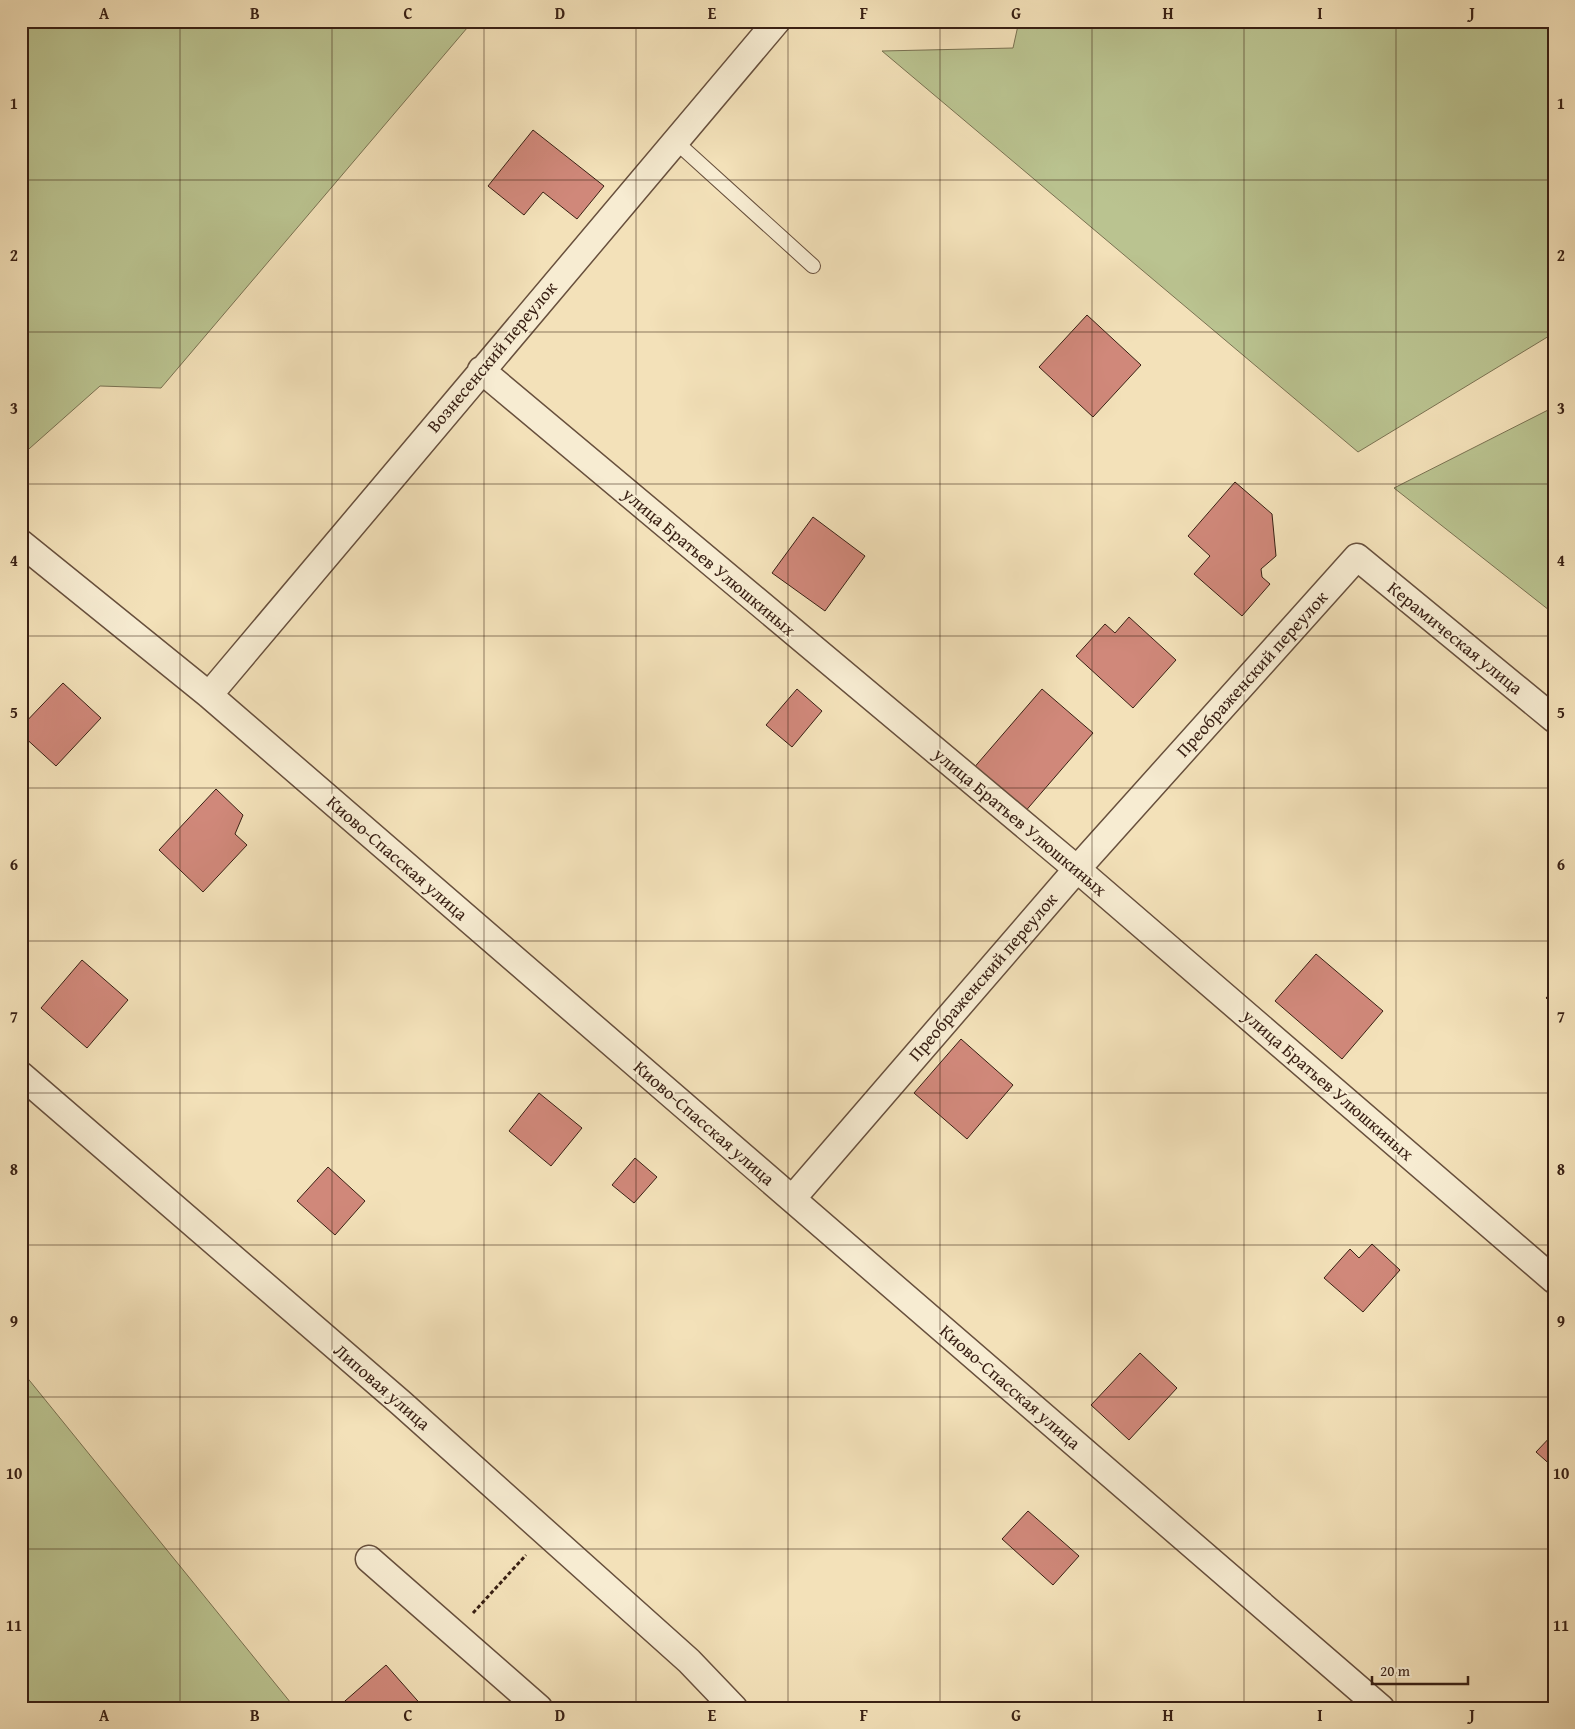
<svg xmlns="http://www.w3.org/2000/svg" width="1575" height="1729" font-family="'Gentium Book Plus',serif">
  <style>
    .green { fill: #bac390; stroke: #7a7252 }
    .building { fill: #d0887a; stroke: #392014 }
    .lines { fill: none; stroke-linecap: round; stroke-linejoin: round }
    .lane-casing { stroke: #68503d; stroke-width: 16 }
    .street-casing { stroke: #68503d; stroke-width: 29 }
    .path { stroke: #392014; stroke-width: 3; stroke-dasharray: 4 2.5; stroke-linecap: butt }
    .lane { stroke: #f7ecd2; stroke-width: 14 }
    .street { stroke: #f7ecd2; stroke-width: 26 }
    .grid { fill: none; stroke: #392014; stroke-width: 1; stroke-opacity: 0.55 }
    .labels { text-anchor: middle; stroke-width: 4; stroke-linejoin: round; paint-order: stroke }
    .street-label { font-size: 18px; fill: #392014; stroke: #f7ecd2 }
    .neatline { fill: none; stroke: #392014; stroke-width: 2 }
    .grid-label { font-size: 16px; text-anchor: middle; font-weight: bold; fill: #392014 }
  </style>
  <rect width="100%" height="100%" fill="#f3e1b9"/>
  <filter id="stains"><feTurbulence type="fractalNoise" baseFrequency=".004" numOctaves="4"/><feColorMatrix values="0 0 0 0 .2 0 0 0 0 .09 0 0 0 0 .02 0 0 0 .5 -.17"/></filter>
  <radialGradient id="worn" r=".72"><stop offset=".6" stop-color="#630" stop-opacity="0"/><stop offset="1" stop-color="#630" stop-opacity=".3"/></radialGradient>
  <path class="green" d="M21,21H473L161,388L100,386L21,456Z
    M1019,21H1554V333L1358,452L882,51L1013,48Z
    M1554,407V614L1394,488Z
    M21,1370L295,1708H21Z"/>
  <path class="building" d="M533,130L604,186L577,219L543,192L524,215L488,186Z
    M1087,315L1141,365L1093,417L1039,367Z
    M1235,482L1272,514L1276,556L1261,569L1262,577L1270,584L1242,616L1194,574L1210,556L1188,536Z
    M813,517L865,556L825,611L772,573Z
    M1129,617L1176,660L1133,708L1076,656L1105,624L1115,633Z
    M63,683L101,718L56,766L21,734V727Z
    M797,689L822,711L792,747L766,725Z
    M1042,689L1093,733L1023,814L972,770Z
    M216,789L243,815L235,834L247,845L203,892L159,850Z
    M1316,954L1383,1011L1342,1059L1275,1001Z
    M82,960L128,1000L87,1048L41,1008Z
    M1554,989V1004L1546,998Z
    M961,1039L1013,1085L967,1139L914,1093Z
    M539,1093L582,1128L551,1166L509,1131Z
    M635,1158L657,1177L634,1203L612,1185Z
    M328,1167L365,1201L335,1235L297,1201Z
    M1372,1244L1400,1270L1363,1312L1324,1278L1350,1249L1359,1258Z
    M1140,1353L1177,1388L1129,1440L1091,1405Z
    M1554,1433V1468L1536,1452Z
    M1028,1511L1079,1556L1053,1585L1002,1539Z
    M386,1665L424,1708H337Z"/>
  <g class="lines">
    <defs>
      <path id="lane" d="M675,141L813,266"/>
      <path id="street" d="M481,370L1077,869L1554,1280
        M21,543L209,695L1381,1708
        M209,695L777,21
        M21,1075L401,1403L689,1661L734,1708
        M792,1199L1077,869L1357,557L1554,719
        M369,1559L539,1708"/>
    </defs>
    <use href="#lane" class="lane-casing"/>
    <use href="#street" class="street-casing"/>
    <path class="path" d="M473,1613L526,1555
      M21,1697L33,1708"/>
    <use href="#lane" class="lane"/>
    <use href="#street" class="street"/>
  </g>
  <path class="grid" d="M180,21V1708M332,21V1708M484,21V1708M636,21V1708M788,21V1708M940,21V1708M1092,21V1708M1244,21V1708M1396,21V1708M21,180H1554M21,332H1554M21,484H1554M21,636H1554M21,788H1554M21,941H1554M21,1093H1554M21,1245H1554M21,1397H1554M21,1549H1554"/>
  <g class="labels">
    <g class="street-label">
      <text transform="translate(492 357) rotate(-50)" y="6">Вознесенский переулок</text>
      <text transform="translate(709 562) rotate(40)" y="6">улица Братьев Улюшкиных</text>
      <text transform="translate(1455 638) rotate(39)" y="6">Керамическая улица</text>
      <text transform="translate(1252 674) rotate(-48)" y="6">Преображенский переулок</text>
      <text transform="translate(1020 822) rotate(40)" y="6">улица Братьев Улюшкиных</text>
      <text transform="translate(397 858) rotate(41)" y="6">Киово-Спасская улица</text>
      <text transform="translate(983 977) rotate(-49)" y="6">Преображенский переулок</text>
      <text transform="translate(1328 1085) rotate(41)" y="6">улица Братьев Улюшкиных</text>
      <text transform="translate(704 1123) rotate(41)" y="6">Киово-Спасская улица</text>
      <text transform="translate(382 1387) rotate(41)" y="6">Липовая улица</text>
      <text transform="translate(1010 1387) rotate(41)" y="6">Киово-Спасская улица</text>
    </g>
  </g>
  <rect width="1575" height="1729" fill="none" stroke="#f3e1b9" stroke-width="55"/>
  <path d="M1372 1676v8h96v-8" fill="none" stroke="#392014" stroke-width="2.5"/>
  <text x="1380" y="1676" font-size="15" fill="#392014" stroke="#f7ecd2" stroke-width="4" paint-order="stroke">20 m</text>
  <rect x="28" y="28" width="1520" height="1674" class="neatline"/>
  <g class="grid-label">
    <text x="104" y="19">A</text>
    <text x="255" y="19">B</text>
    <text x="408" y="19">C</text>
    <text x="560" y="19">D</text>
    <text x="712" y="19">E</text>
    <text x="864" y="19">F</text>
    <text x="1016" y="19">G</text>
    <text x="1168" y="19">H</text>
    <text x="1320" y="19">I</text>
    <text x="1472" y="19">J</text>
    <text x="14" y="109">1</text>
    <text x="1561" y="109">1</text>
    <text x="14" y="261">2</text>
    <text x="1561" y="261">2</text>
    <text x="14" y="414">3</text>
    <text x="1561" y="414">3</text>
    <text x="14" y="566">4</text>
    <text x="1561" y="566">4</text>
    <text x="14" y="718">5</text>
    <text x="1561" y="718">5</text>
    <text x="14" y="870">6</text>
    <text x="1561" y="870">6</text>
    <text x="14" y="1022">7</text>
    <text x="1561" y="1022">7</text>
    <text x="14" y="1175">8</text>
    <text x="1561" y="1175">8</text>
    <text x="14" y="1327">9</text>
    <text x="1561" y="1327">9</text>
    <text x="14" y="1479">10</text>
    <text x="1561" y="1479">10</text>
    <text x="14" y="1631">11</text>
    <text x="1561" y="1631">11</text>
    <text x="104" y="1721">A</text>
    <text x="255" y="1721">B</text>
    <text x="408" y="1721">C</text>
    <text x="560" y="1721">D</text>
    <text x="712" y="1721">E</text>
    <text x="864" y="1721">F</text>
    <text x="1016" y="1721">G</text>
    <text x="1168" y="1721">H</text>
    <text x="1320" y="1721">I</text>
    <text x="1472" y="1721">J</text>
  </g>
  <rect width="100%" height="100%" filter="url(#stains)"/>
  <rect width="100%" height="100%" fill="url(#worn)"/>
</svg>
